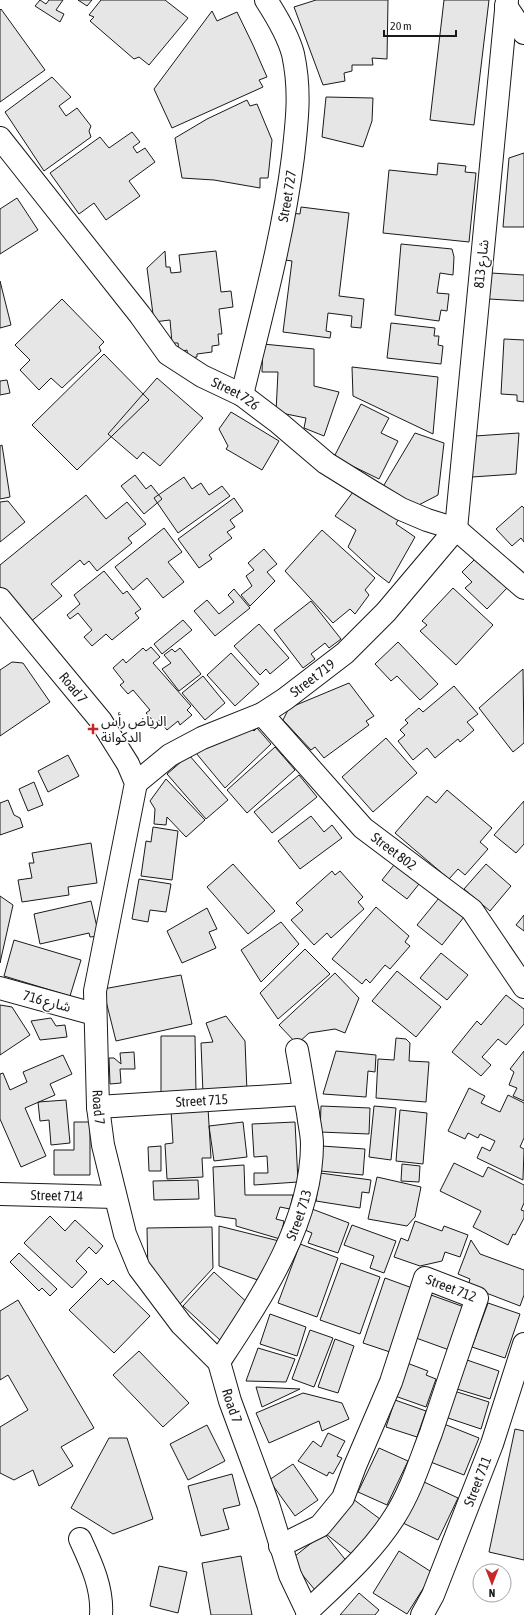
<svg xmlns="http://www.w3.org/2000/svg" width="524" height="1615" font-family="'Asap Condensed','Noto Sans Arabic',sans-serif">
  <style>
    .building { fill: #e6e6e6; stroke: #1a1a1a }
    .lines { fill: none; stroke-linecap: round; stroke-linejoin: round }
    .minor-casing { stroke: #1a1a1a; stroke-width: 24 }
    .minor { stroke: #fff; stroke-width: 22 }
    .poi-dot { fill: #c62828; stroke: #fff; stroke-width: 1.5 }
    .labels { text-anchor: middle; stroke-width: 3; stroke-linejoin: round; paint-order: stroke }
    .street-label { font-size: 14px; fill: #1a1a1a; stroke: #fff }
    .poi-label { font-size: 14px; fill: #1a1a1a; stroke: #fff; text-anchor: start }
  </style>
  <rect width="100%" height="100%" fill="#fff"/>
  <path class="building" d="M40,0L46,4L49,0H63L56,10L64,14L60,22L35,6Z
    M78,0H92L87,6Z
    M101,0H165L188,18L149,65L139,57L134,59L90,21L94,17L89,15Z
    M316,0H388L387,59L372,58L373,65H352V71L344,73L345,81L323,85L294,7Z
    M444,0H489L474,125L430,120Z
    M1,9L45,70L0,102V10Z
    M212,11L217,21L237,12L253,45L267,77L259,80L263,87L172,128L154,89Z
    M52,77L71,97L59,106L66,116L77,108L91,126L89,131L91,137L44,171L5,112Z
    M326,97L373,98L372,121L363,147L322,137Z
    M247,100L250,106L257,104L272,140L268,178H260V188L214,180L182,178L175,138L207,119Z
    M132,132L140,142L133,147L137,153L145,148L155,162L129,181L140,196L106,220L94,203L79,214L50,173L100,137L109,148Z
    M524,153V227H503L509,158Z
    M438,163L466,166L465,172L476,173L469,242L383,233L389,170L437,175Z
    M17,198L38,230L0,254V209Z
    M301,207L349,213L339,296L364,299L361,328L351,327L352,316L328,313L326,331L331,332L330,338L283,332L292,261L285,260L291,213L300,214Z
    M401,244L452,249L454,257L453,275L440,273L437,293L449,294L447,311L441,310L439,321L395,315Z
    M165,251L166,267H170L171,273L181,272L179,255L216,251L221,292L231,291L233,307L219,309L222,334H218L219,345L212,346V352L197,354V357L188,358L187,350L179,352L178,343H172L170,320L154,322L147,268Z
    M491,273L524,275V301L489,299Z
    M0,281L11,325L0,328Z
    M62,299L104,342L99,347L101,351L62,388L51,378L39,390L20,370L30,360L15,345Z
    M391,323L435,328L434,336H439L438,345L443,346L441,364L387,358Z
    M504,339L524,340V402L517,401V395L501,394Z
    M263,344L314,349V386L339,392L324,436L304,428L306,418L276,412L278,372H262Z
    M104,354L149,400L77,470L32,425Z
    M352,367L438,377L433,434L353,396Z
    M157,378L203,418L160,466L143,452L137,459L108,434Z
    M7,380L10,393L0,395V381Z
    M361,404L389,418L381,433L398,441L379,479L334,457Z
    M231,412L279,441L262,470L226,449L228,446L219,429Z
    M415,433L444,443L438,495L411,509L381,490Z
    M519,433L516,474L472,477L475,436Z
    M2,445L10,497L0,499V446Z
    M135,475L146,489L151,485L162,499L144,514L121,486Z
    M184,477L192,489L201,483L209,495L222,486L230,496L178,533L154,498Z
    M353,492L399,518L396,524L415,537L389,583L376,573L348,547L356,530L335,516Z
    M86,495L106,519L127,502L146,524L128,538L132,543L97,571L89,561L84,565L80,560L51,584L62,596L29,623L0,587V565Z
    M234,498L243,511L230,520L235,527L227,532L232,538L209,555L212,559L199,568L178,539Z
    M8,501L25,522L0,542V502Z
    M522,506L524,508V542L521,538L512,546L496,529Z
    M164,528L182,552L168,562L184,582L163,598L147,578L133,590L115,567Z
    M322,530L375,578L365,590L369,595L355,614L350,609L333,623L285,571Z
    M264,549L277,564L267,572L275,581L250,606L241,595L252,586L246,576L254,570L248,563Z
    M476,558L507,588L487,609L465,588L472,582L462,572Z
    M104,571L123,594L127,591L141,609L135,613L139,618L112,640L106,634L92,646L84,637L92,630L78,613L70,619L67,615L80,604L74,595Z
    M453,588L493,625L456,665L420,631L427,625L422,621Z
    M234,589L250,608L215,636L194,611L207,600L219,614L234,602L228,595Z
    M311,601L341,639L329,648L325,643L311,654L315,659L303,668L274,630Z
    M183,620L192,630L162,654L154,644Z
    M259,624L289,658L270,674L266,669L260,675L234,646Z
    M398,642L438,684L420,700L397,676L391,681L375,664Z
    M151,647L160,657L153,663L191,706L187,710L192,715L180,725L178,721L167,730L159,720L155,723L146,713L150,710L133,690L128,694L120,685L124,682L113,668L123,659L126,663L143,648L146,651Z
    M180,648L201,674L179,691L162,669L171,663L164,655L172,649L175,652Z
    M231,653L259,684L235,706L207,675Z
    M12,662L23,663L50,702L0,736V670Z
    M523,669L524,743L513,752L479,708Z
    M203,676L225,703L205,720L182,693Z
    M349,683L374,716L366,721L369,725L324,758L315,747L311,750L283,720L289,708Z
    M454,686L478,714L467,722L474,730L460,742L458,739L435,758L427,748L413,760L398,741L405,735L400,730L408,723L405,720L419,708L423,712Z
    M249,726L254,731L257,728L271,744L225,788L196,753Z
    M386,738L417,773L373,812L342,777Z
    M275,747L295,770L247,813L227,790Z
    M68,755L79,776L48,792L38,771Z
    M189,755L228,800L206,819L167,774Z
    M299,775L317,797L272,833L254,812Z
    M166,779L205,820L186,837L167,817L166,825L154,824L155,809L150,801Z
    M34,782L43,805L28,811L19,789Z
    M447,790L492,828L480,842L488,849L465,875L458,869L449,879L395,833L427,796L436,803Z
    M8,800L14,815L20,818L23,827L0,835V803Z
    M524,801V844L516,853L494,835Z
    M311,816L324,832L332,825L342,838L300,869L278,841Z
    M153,827L178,831L172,880L141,876L146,841L151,842Z
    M91,843L97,883L68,887L69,895L22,902L18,880L32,878L29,863H34L32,853Z
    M233,864L275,911L248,934L207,887Z
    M486,864L511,886L490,911L464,889Z
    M394,865L419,884L407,899L382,880Z
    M332,871L335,875L340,871L363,897L358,902L364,909L331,938L327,933L314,945L291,920L303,910L296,903Z
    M139,879L171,884L166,912L150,910L148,922L132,919Z
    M0,896L13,905L0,963Z
    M439,898L464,917L442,945L417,925Z
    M91,901L99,936L90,937L89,933L40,944L34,914Z
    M376,907L409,936L405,942L410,946L390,969L385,965L370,983L366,979L362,984L332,959Z
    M207,908L217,929L209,932L216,948L182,963L167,931Z
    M524,915V931L516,925Z
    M281,922L299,944L261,982L241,950Z
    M14,940L81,960L70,996L4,976Z
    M305,949L330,974L278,1019L260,993Z
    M441,953L468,975L447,1000L420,978Z
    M397,971L441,1007L416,1037L372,1001Z
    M335,973L359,998L345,1033L335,1029L309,1033L297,1044L279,1025Z
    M181,975L192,1024L116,1041L103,989Z
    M506,995L524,1009V1024L506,1045L498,1039L482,1057L491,1065L481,1076L452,1052L477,1021L481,1025Z
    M0,1005L12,1007L30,1035L0,1055Z
    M226,1016L245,1041L247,1092L203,1094L201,1043L213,1042L206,1023Z
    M51,1018L56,1026L65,1025L67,1037L40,1040L31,1021Z
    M161,1036H195L196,1093L161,1094Z
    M396,1038L406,1039L410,1043L409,1061L429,1062L426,1102L376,1098L378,1059L394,1060Z
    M336,1051L376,1055L375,1072L368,1071L366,1097L323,1094Z
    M524,1051V1101L513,1096L517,1088L509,1085L514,1072L510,1069Z
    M134,1052L135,1069H120L121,1083L110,1084L109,1058H114L121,1064L120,1053Z
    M63,1055L72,1074L50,1084L55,1095L25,1108L46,1156L21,1167L0,1119V1074L3,1073L10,1090L27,1082L23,1072Z
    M469,1088L485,1096L481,1103L500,1112L508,1095L524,1103V1138L520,1147L524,1149L523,1180L477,1158L482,1147L490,1151L495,1141L480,1134L478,1138L468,1133L465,1139L448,1131Z
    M66,1100L70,1143L51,1145L49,1120L40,1121L38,1102Z
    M321,1106L370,1108L369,1134L320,1132Z
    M374,1106L396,1108L391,1160L369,1157Z
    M208,1108L211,1158H202L203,1177L167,1179L165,1144L173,1143L171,1110Z
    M400,1110L427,1113L423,1164L396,1161Z
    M74,1122H90V1175H54V1150H74Z
    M243,1122L247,1157L214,1161L209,1126Z
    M295,1122L298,1182L254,1185V1173H268L267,1156L254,1157L252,1124Z
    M161,1146V1171H149L148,1147Z
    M322,1146L365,1149L363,1175L320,1171Z
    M454,1163L483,1177L488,1167L524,1185V1203L521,1210L524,1211V1218L515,1235L513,1234L508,1245L473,1227L481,1211L440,1191Z
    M402,1164L420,1166L419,1182L401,1181Z
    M244,1165L245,1195H293L290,1209L280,1207L276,1219L284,1221L280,1239L236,1226V1219L215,1216L213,1167Z
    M320,1173L371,1180L369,1193L362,1192L360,1208L316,1201Z
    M377,1177L421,1187L415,1217L407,1226L368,1219Z
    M198,1180L199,1199L154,1200L153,1181Z
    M312,1209L349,1223L338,1253L308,1243L312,1233L305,1230Z
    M50,1216L65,1231L75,1220L103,1246L96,1254L89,1247L76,1261L87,1272L72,1288L24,1243Z
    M415,1221L442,1231L444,1226L468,1235L460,1257L445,1252L442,1261L420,1266L394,1257L401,1238L408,1241Z
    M352,1225L396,1241L384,1273L370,1268L374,1256L344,1245Z
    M219,1226L279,1241L263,1282L219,1266Z
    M212,1227L213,1268L180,1304L148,1274L147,1228Z
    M471,1240L480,1254L524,1270V1295L520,1306L468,1286L470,1279L458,1274Z
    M300,1244L338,1258L317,1317L278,1303Z
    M19,1253L57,1289L50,1296L42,1288L39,1291L10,1262Z
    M341,1263L380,1277L360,1334L320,1320Z
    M214,1272L251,1306L220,1340L183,1306Z
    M101,1278L108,1285L113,1280L150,1316L114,1353L69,1310Z
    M385,1278L415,1289L393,1353L363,1343Z
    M431,1295L467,1308L452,1351L416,1338Z
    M18,1300L94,1428L61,1447L73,1466L39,1486L33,1470L14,1480L0,1473V1427L28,1410L8,1375L0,1380V1311Z
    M488,1303L520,1314L505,1358L472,1347Z
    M270,1314L306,1327L297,1356L260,1344Z
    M310,1330L333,1338L314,1387L292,1379Z
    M335,1339L354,1346L338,1393L318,1387Z
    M258,1348L295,1359L286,1382L246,1381Z
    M139,1351L189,1403L163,1427L113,1375Z
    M467,1360L499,1371L490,1399L457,1389Z
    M407,1363L428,1371L426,1375L436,1379L426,1407L395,1396Z
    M256,1387L300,1389L262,1407Z
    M454,1391L489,1402L481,1429L445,1417Z
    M303,1393L342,1403L349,1419L322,1431L319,1421L269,1443L256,1413Z
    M395,1400L426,1411L417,1437L386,1427Z
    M444,1424L479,1438L464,1475L428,1461Z
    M207,1425L225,1461L188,1480L170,1444Z
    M515,1429L524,1431V1560L489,1552Z
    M328,1433L345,1441L337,1456L342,1458L333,1474L329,1472L327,1476L298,1461L313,1441L321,1447Z
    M109,1438H127L153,1519L113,1534L71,1508Z
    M379,1448L408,1461L387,1505L358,1492Z
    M293,1464L318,1500L295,1516L269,1480Z
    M232,1474L240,1505L223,1509L229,1529L201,1536L188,1486Z
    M422,1481L458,1498L438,1540L403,1523Z
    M353,1499L380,1519L353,1555L326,1534Z
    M324,1533L348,1563L315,1590L290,1560Z
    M399,1551L433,1573L407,1614L373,1593Z
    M241,1556L252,1615H211L202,1563Z
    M159,1566L187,1572L178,1613L150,1606Z
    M359,1593L379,1610L375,1615H340Z"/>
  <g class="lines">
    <defs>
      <g id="minor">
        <path d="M506,6L524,33"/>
        <path id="s1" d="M0,138L140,315L168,354L202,376L242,395L279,423L326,463L371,491L401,509L427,520L456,529L524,588"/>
        <path id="s2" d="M242,395C261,316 283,237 293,157C297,121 301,91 293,54C288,35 277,17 266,0"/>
        <path d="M456,529L507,0"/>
        <path id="s3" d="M0,599L101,721L128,764L136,783L95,991L98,1107L103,1145L125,1234L139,1268L181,1324L219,1362L230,1401L268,1504L290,1575L309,1615"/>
        <path id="s4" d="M262,714L363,828L472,910L524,987"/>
        <path id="s5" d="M136,783L170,755L202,738L262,714L285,699L345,653L386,612L456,529"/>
        <path d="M0,988L94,1014"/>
        <path id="s6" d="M98,1107L304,1094"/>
        <path id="s7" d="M0,1194L115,1197"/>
        <path id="s8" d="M219,1362C261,1298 312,1223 312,1144C312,1134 309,1123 308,1113C304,1092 301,1071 297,1050"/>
        <path d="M80,1539C91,1563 103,1588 101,1615"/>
        <path id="s9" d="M280,1546L320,1526L343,1498L355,1466L391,1382L425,1278L477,1298C461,1343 446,1388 431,1433C420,1461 411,1491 395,1516C372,1553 338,1582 307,1612"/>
        <path id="s10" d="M422,1615L433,1595L492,1444L524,1344"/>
      </g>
    </defs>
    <use href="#minor" class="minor-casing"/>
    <use href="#minor" class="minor"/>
  </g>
  <path class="poi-dot" d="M91 723h4v4h4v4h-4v4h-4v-4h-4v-4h4z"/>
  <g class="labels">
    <g class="street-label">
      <text dy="5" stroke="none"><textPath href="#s2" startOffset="204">Street 727</textPath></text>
      <text transform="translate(481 264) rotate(-84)" y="5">شارع 813</text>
      <text dy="5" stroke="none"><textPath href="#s1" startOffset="352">Street 726</textPath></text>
      <text dy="5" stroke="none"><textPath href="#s5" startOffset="207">Street 719</textPath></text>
      <text dy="5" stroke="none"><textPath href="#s3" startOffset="115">Road 7</textPath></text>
      <text dy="5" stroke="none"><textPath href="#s4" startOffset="191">Street 802</textPath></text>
      <text transform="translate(47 1001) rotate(15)" y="5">شارع 716</text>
      <text dy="5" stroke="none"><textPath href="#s6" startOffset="104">Street 715</textPath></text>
      <text dy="5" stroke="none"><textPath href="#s3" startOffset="558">Road 7</textPath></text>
      <text dy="5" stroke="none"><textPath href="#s7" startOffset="57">Street 714</textPath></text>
      <text dy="5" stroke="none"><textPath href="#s8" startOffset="168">Street 713</textPath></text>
      <text dy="5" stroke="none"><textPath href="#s9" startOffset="344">Street 712</textPath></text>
      <text dy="5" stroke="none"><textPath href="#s3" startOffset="894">Road 7</textPath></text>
      <text dy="5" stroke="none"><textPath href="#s10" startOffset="145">Street 711</textPath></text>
    </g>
    <g class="poi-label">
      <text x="101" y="726">الرياض رأس<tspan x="101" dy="16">الدكوانة</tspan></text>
    </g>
  </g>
  <g transform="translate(492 1583) rotate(180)"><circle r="19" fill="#ffffff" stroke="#a3a3a3"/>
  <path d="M0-3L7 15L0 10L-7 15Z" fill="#c62828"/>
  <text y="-6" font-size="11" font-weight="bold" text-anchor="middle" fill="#1a1a1a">N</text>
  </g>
  <path d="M384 30v6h72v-6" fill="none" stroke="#1a1a1a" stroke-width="2"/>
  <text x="390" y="30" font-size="12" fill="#1a1a1a" stroke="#ffffff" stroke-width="3" paint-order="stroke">20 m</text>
</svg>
